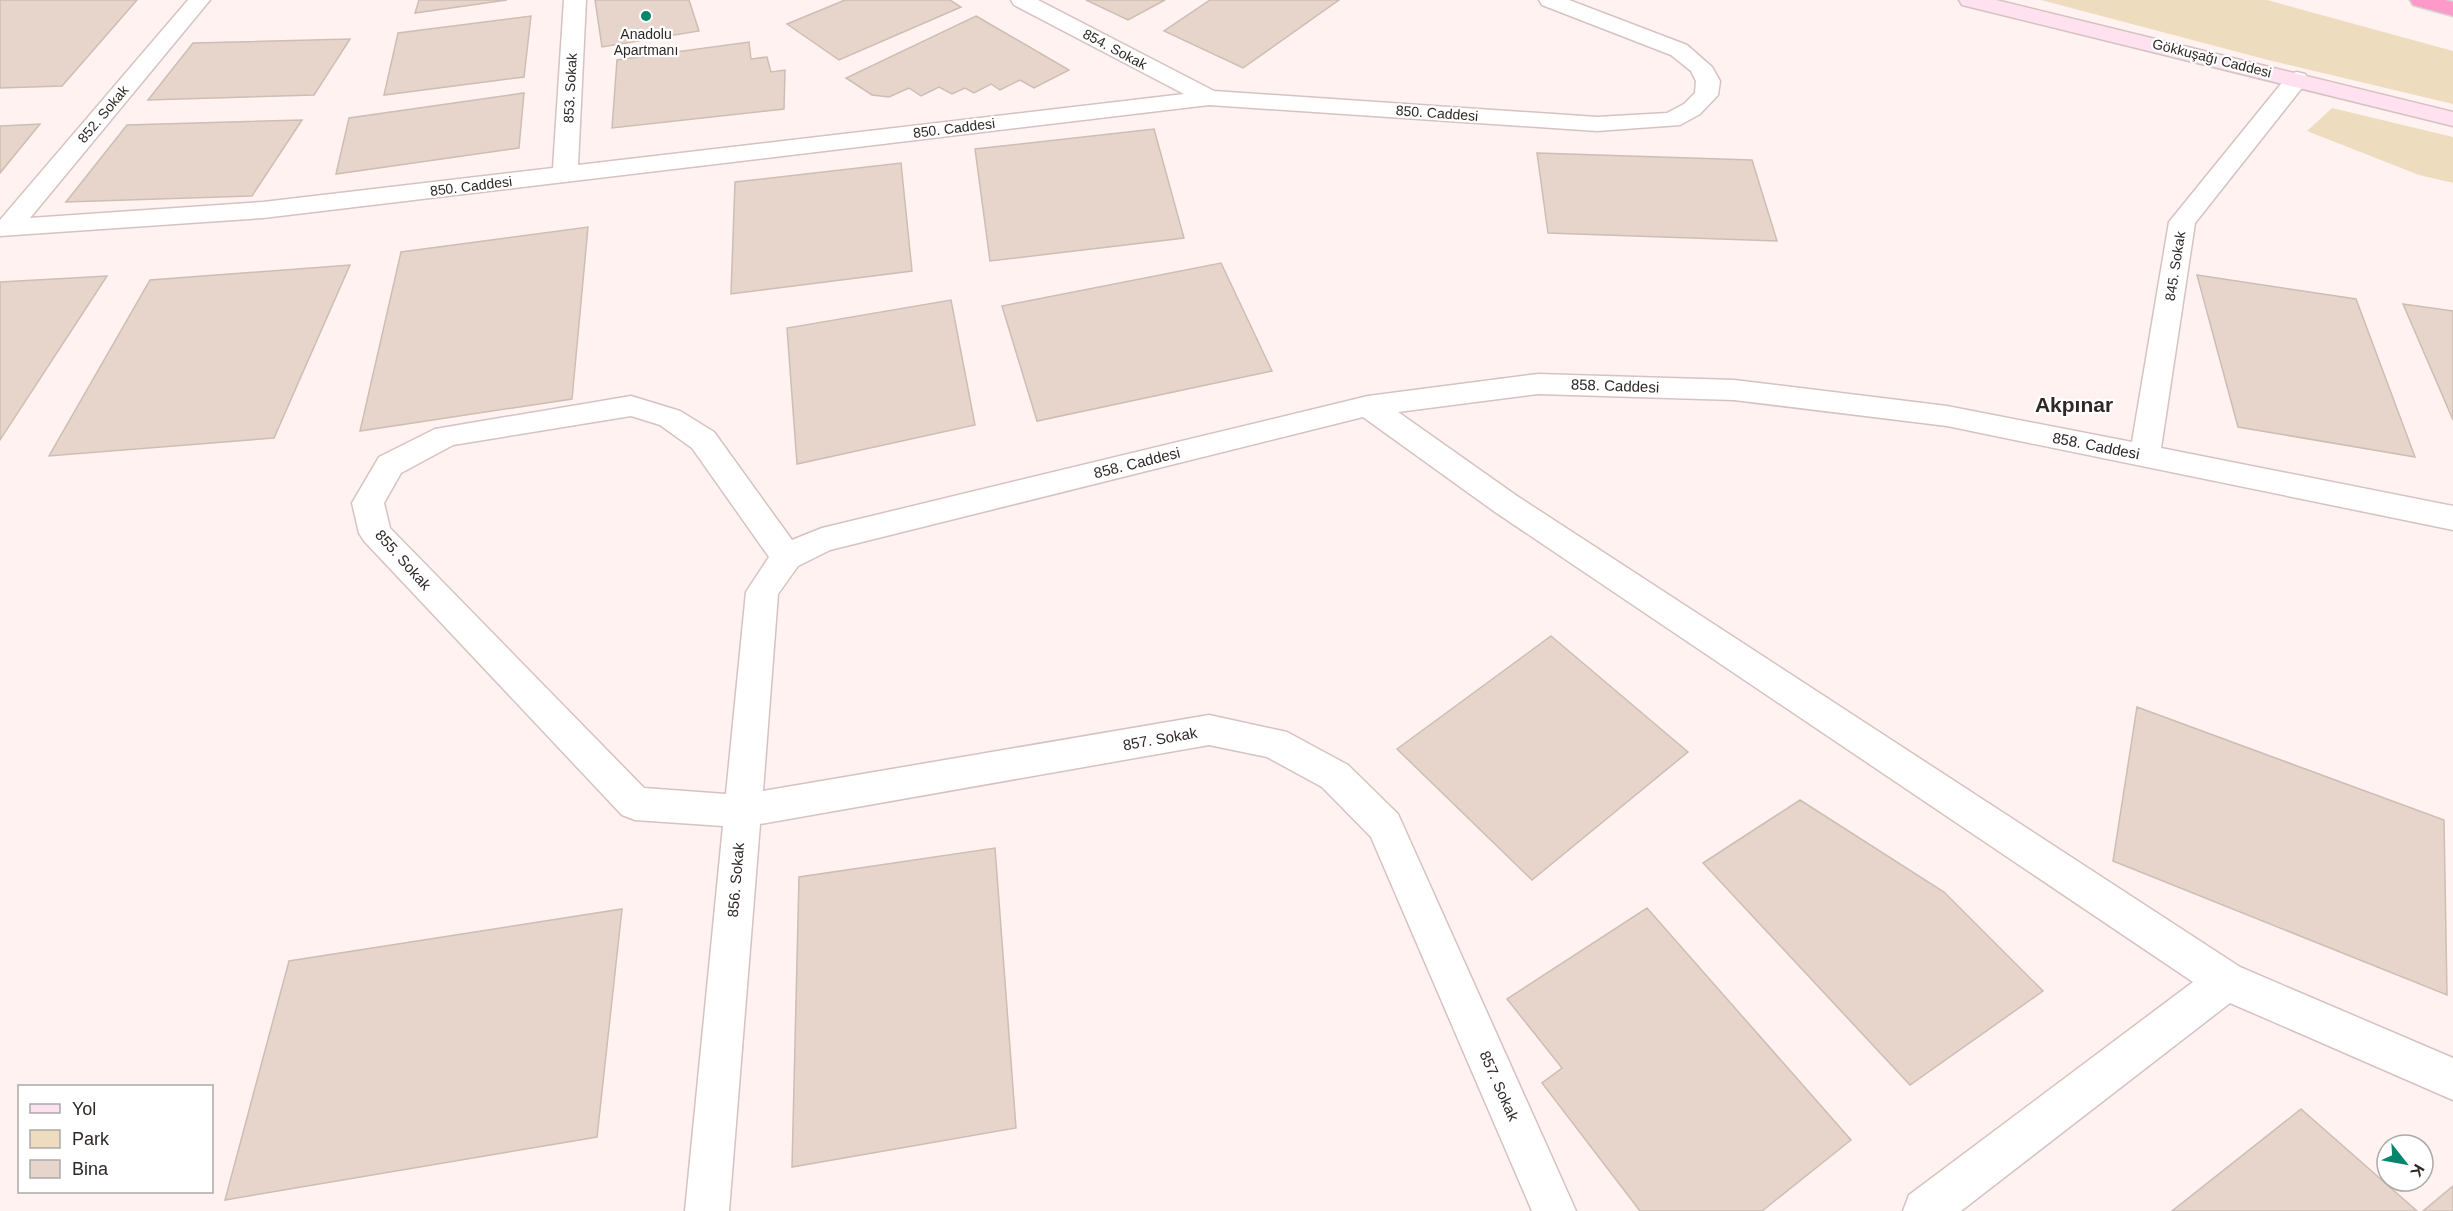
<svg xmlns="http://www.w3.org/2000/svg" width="2453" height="1211" font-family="Arial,sans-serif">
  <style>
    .green { fill: #eedcbf }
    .building { fill: #e7d5cc; stroke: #cebdb3; stroke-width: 1.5 }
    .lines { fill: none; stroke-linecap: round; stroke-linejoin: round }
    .street-casing { stroke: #d6c2c1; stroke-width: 3 }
    .secondary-casing { stroke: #d6c2c1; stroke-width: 3 }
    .highway-casing { stroke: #d5d4d4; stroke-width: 3 }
    .street { fill: #fff; fill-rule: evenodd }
    .secondary { fill: #ffe1ef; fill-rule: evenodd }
    .highway { fill: #fe9ac9; fill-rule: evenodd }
    .poi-dot { fill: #038669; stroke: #fff; stroke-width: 2 }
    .labels { text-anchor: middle; stroke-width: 4.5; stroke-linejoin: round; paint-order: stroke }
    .far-poi-label { font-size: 14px; fill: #2f2827; stroke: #fff }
    .far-street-label { font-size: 14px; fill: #2f2827; stroke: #fff }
    .street-label { font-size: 15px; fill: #2f2827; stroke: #fff }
    .district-label { font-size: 21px; font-weight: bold; fill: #2f2827; stroke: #fff }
  </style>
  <rect width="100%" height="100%" fill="#fff2f1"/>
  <path class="green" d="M2041,0H2267L2453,51V104L2268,60Z
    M2332,108L2453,137V183L2419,175L2307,131Z"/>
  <path class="building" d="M0,0H137L62,86L0,88Z
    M419,0H507L415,13Z
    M595,0H689L699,31L602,47Z
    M845,0H950L961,7L839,60L787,24Z
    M1086,0H1165L1128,20Z
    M1210,0H1339L1243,68L1164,31Z
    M531,16L524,77L384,95L398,33Z
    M976,16L1069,70L1034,88L1020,80L1000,90L991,84L974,93L965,88L952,94L939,87L921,96L909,88L889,97L872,95L846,78Z
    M350,39L314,95L148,100L193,43Z
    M749,42L751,59L767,57L771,72L785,70L784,109L612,128L617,60Z
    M524,93L519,148L336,174L349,118Z
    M302,120L252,196L66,202L127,125Z
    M40,124L0,173V126Z
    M1154,129L1184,238L990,261L975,149Z
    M1537,153L1752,160L1777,241L1548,233Z
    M901,163L912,271L731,294L735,182Z
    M588,227L572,399L360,431L401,252Z
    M1221,263L1272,371L1037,421L1002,306Z
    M350,265L274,438L49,456L150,280Z
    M2197,275L2356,299L2415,457L2238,427Z
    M107,276L0,440V282Z
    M951,300L975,425L797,464L787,328Z
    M2403,304L2453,311V420Z
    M1551,636L1688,752L1532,880L1397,749Z
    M2137,707L2444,820L2447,995L2113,861Z
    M1800,800L1944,892L2043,991L1910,1085L1703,863Z
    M995,848L1016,1128L792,1167L799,877Z
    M1647,908L1851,1140L1762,1211H1640L1542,1083L1562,1068L1507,999Z
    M622,909L597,1137L225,1200L289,961Z
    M2301,1109L2417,1211H2172Z
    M2453,1186V1211H2423Z"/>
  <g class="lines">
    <defs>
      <path id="street" d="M188,0H210L30,218L263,202L553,168L564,0H586L578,165L1184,94L1014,5L1011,0H1038L1214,91L1597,117L1667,113L1684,104L1695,93L1696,81L1691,71L1671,55L1542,5L1539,0H1569L1687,45L1712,67L1720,81L1718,95L1700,114L1680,125L1597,131L1209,105L263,218L0,236V220Z
        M2297,72L2305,74L2309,79L2195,223L2161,448L2453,506V530L1947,426L1734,400L1538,394L1398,412L1517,496L2240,967L2453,1058V1100L2230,1003L1961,1211H1903L1909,1195L2193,982L1495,512L1363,417L830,550L798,566L778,594L763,791L1209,715L1287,732L1348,765L1398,814L1576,1211H1532L1371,837L1322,787L1267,757L1209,745L760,824L729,1211H685L723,826L635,820L622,815L364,541L359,533L352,503L379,457L435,429L631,396L680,411L714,432L792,540L822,528L1368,396L1538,374L1734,380L1947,406L2132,442L2169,222L2289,74ZM631,416L660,425L692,448L769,557L746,592L726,794L644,788L390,528L384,503L401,473L453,445Z"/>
      <path id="secondary" d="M1959,0H1996L2453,112V126L1962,5Z"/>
      <path id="highway" d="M2410,0H2445L2453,2V16L2413,5Z"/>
    </defs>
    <use href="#street" class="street-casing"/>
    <use href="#secondary" class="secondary-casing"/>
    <use href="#highway" class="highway-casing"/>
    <use href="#street" class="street"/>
    <use href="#secondary" class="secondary"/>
    <use href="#highway" class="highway"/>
  </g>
  <circle class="poi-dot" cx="646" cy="16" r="6"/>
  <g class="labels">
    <g class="far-poi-label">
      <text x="646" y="39">Anadolu<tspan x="646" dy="16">Apartmanı</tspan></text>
    </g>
    <g class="far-street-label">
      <text transform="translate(1115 49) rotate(28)" y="5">854. Sokak</text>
      <text transform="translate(2212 58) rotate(14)" y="5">Gökkuşağı Caddesi</text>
      <text transform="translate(570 88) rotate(-87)" y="5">853. Sokak</text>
      <text transform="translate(1437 113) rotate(4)" y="5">850. Caddesi</text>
      <text transform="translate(103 114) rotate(-50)" y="5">852. Sokak</text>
      <text transform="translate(954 128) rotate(-7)" y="5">850. Caddesi</text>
      <text transform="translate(471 186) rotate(-7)" y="5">850. Caddesi</text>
      <text transform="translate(2175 266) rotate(-81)" y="5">845. Sokak</text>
    </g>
    <g class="street-label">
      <text transform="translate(1615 386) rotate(2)" y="5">858. Caddesi</text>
      <text transform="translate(2096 446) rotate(11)" y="5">858. Caddesi</text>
      <text transform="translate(1137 463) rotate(-14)" y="5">858. Caddesi</text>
      <text transform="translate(403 560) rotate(48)" y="5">855. Sokak</text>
      <text transform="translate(1160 739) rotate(-10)" y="5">857. Sokak</text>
      <text transform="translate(736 880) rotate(-85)" y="5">856. Sokak</text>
      <text transform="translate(1499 1086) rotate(66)" y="5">857. Sokak</text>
    </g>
    <g class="district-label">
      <text x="2074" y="412">Akpınar</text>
    </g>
  </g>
  <rect x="18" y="1085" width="195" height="108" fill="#ffffff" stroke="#aca9a9" stroke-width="1.5"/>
  <rect x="30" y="1104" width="30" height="9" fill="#ffe1ef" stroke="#aca9a9" stroke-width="1.5"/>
  <text x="72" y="1115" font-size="18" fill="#2f2827">Yol</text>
  <rect x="30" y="1130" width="30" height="18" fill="#eedcbf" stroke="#aca9a9" stroke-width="1.5"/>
  <text x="72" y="1145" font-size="18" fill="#2f2827">Park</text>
  <rect x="30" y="1160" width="30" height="18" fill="#e7d5cc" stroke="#aca9a9" stroke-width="1.5"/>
  <text x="72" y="1175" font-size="18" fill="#2f2827">Bina</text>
  <g transform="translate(2405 1163) rotate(121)"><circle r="28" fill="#ffffff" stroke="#aca9a9" stroke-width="1.5"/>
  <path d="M0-4.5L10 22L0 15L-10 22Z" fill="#038669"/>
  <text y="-9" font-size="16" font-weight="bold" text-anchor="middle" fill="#2f2827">K</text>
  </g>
</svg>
